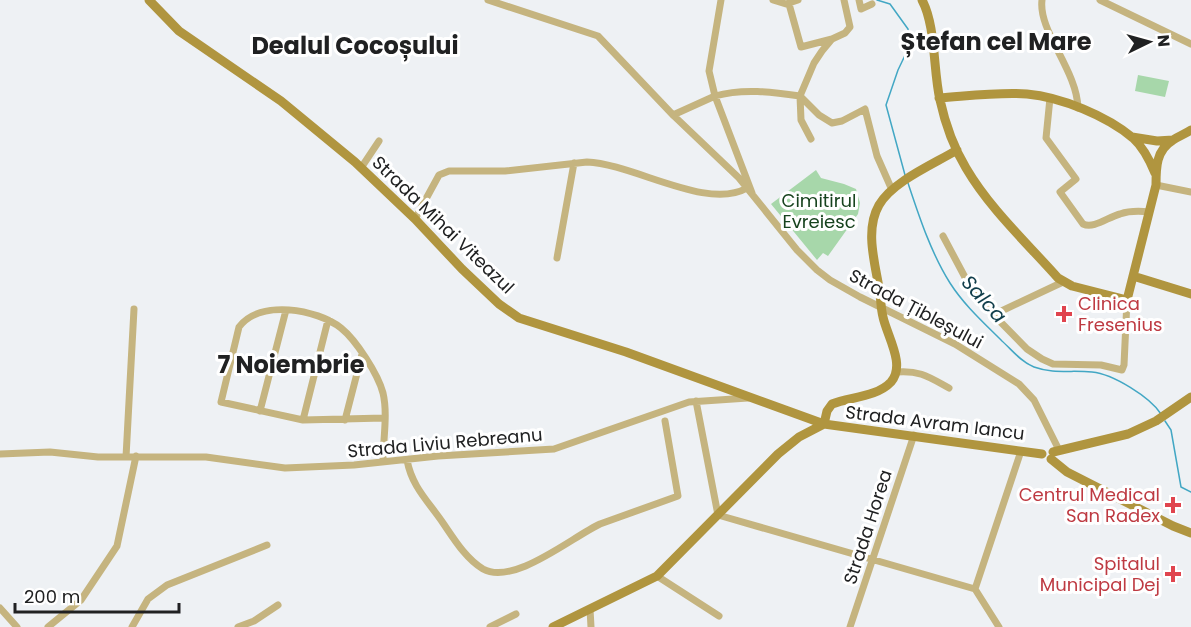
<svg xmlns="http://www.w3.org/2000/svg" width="1191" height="627" font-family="Poppins,sans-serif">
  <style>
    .green { fill: #a7d7aa }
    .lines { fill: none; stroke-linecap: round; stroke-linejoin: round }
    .stream { stroke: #42a7c4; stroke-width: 1.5 }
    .street { stroke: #c5b47f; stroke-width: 7 }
    .secondary { stroke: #b0953f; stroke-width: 9 }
    .health-dot { fill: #e0444e; stroke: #fff; stroke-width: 2 }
    .labels { text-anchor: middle; stroke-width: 6; stroke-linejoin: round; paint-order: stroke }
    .park-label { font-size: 18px; fill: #17431e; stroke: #fff }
    .street-label { font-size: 18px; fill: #202122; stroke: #fff }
    .health-label { font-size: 18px; fill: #be3a42; stroke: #fff; text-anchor: end }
    .water-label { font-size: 20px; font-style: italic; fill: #113e4b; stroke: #fff }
    .district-label { font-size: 24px; font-weight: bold; fill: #202122; stroke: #fff }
  </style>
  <rect width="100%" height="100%" fill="#eef1f4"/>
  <path class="green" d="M1138,75L1169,81L1165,97L1135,91Z
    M816,170L821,178L844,184L856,189L860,203L858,214L828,256L823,253L817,260L771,204Z"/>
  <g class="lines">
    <path class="stream" d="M877,0L890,4L908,29L909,47L898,70L886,105L905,175
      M908,183C919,216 931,253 950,283C964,305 984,323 1002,341C1012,350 1021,362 1034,367C1053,374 1072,370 1092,372C1113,374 1150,397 1161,414
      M1165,421L1171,430L1181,487L1191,492"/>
    <path class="street" d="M488,0L598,36L673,115L739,178L797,250L817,270L830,280L860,297L955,344L1019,384L1034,400L1059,450
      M721,0L709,71L715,96C743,88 772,92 800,96
      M773,0L786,4L798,0
      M859,0L861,9L872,4
      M1042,0C1038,31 1077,70 1078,108
      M1100,0L1191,44
      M789,4L801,47L832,39
      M800,96L819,115L832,123L842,121L865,109L877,156L892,190
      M800,96L814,63L822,51L832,39L845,33L850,27L844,0
      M800,96L801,120L811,139
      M1050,98L1046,138L1076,179L1060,192L1083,224C1094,229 1108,217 1120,214C1129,211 1140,211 1149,212
      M673,115L715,96L752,193
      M361,168L379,141
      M1156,185L1191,192
      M415,219L439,175L449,171H505L587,162C634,164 707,211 747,188
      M943,236L975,296L1027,349L1042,359L1053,364L1101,365L1122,370L1124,365L1127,300
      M557,258L574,163
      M993,315L1063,282
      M896,372C920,370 929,377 949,388
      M696,401L718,515L975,589
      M260,411L286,310
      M303,420L328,320
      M345,420L362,354
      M0,454L50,452L98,457H206L285,468L354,465L438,456L554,449L689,402L748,398
      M126,457L134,309
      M407,460C412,487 428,501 443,523C454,539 466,559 483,569C514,586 572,537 600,524L678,496L665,421
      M383,462C383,440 388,414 383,393C378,374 356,340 341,328C317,309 260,299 239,327L221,402L303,420L384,418
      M657,576L719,616
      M975,589L1021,451
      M975,589L999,627
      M0,608L17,627
      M590,609L591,627
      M48,627L81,600L117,546L136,456
      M132,627L148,599L167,585L267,545
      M238,627L254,621L278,605
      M490,627L516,614
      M850,627L914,435"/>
    <path class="secondary" d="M149,0L179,31L281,101L355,162L415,219L462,269L499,304L519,318L626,352L824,424L1042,454
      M922,0C936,26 933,70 940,100C945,123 954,148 966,168C990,209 1027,243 1058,278L1072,286L1127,300L1156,185C1156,168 1156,150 1173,140C1179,136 1185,134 1191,130
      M939,98C968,96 998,92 1027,94C1061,97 1107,116 1133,138C1143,147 1150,161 1155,173
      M1132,137L1157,141L1173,140
      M1133,276L1191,294
      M824,424L827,411L832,404C850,397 877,397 891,382C906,365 887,336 883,317C881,309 881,302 880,294C876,266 864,231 879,205C893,181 934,164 957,150
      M1053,452L1128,434L1156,421L1191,397
      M1051,459L1067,472L1173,526L1191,533
      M553,627L657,576L778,454L799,437L824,424"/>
  </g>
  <g class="health-dot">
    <path d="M1061 305h6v6h6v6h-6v6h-6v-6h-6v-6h6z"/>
    <path d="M1170 496h6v6h6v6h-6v6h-6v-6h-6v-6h6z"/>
    <path d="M1170 565h6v6h6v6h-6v6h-6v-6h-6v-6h6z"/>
  </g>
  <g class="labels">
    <g class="park-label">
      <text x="819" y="207">Cimitirul<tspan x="819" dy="21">Evreiesc</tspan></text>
    </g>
    <g class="street-label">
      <text transform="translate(443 225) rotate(44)" y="6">Strada Mihai Viteazul</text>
      <text transform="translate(916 309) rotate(28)" y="6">Strada Țibleșului</text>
      <text transform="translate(935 423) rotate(7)" y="6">Strada Avram Iancu</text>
      <text transform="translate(445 443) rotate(-5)" y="6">Strada Liviu Rebreanu</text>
      <text transform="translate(868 527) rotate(-72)" y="6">Strada Horea</text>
    </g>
    <g class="health-label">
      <text x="1078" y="310" text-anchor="start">Clinica<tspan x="1078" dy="21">Fresenius</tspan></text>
      <text x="1160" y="501">Centrul Medical<tspan x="1160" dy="21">San Radex</tspan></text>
      <text x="1160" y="570">Spitalul<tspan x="1160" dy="21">Municipal Dej</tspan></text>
    </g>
    <g class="water-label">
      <text transform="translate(984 299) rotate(48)" y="7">Salca</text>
    </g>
    <g class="district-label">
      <text x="996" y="50">Ștefan cel Mare</text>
      <text x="355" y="54">Dealul Cocoșului</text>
      <text x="291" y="373">7 Noiembrie</text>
    </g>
  </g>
  <g transform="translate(1149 42) rotate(85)" stroke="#ffffff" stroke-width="4.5" paint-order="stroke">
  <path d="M0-4.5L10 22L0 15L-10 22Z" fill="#202122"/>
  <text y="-9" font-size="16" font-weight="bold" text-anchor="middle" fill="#202122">N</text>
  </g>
  <path d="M15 603v9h164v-9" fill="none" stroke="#202122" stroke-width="3"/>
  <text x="24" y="603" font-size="18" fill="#202122" stroke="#ffffff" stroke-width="4.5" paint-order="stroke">200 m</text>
</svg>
